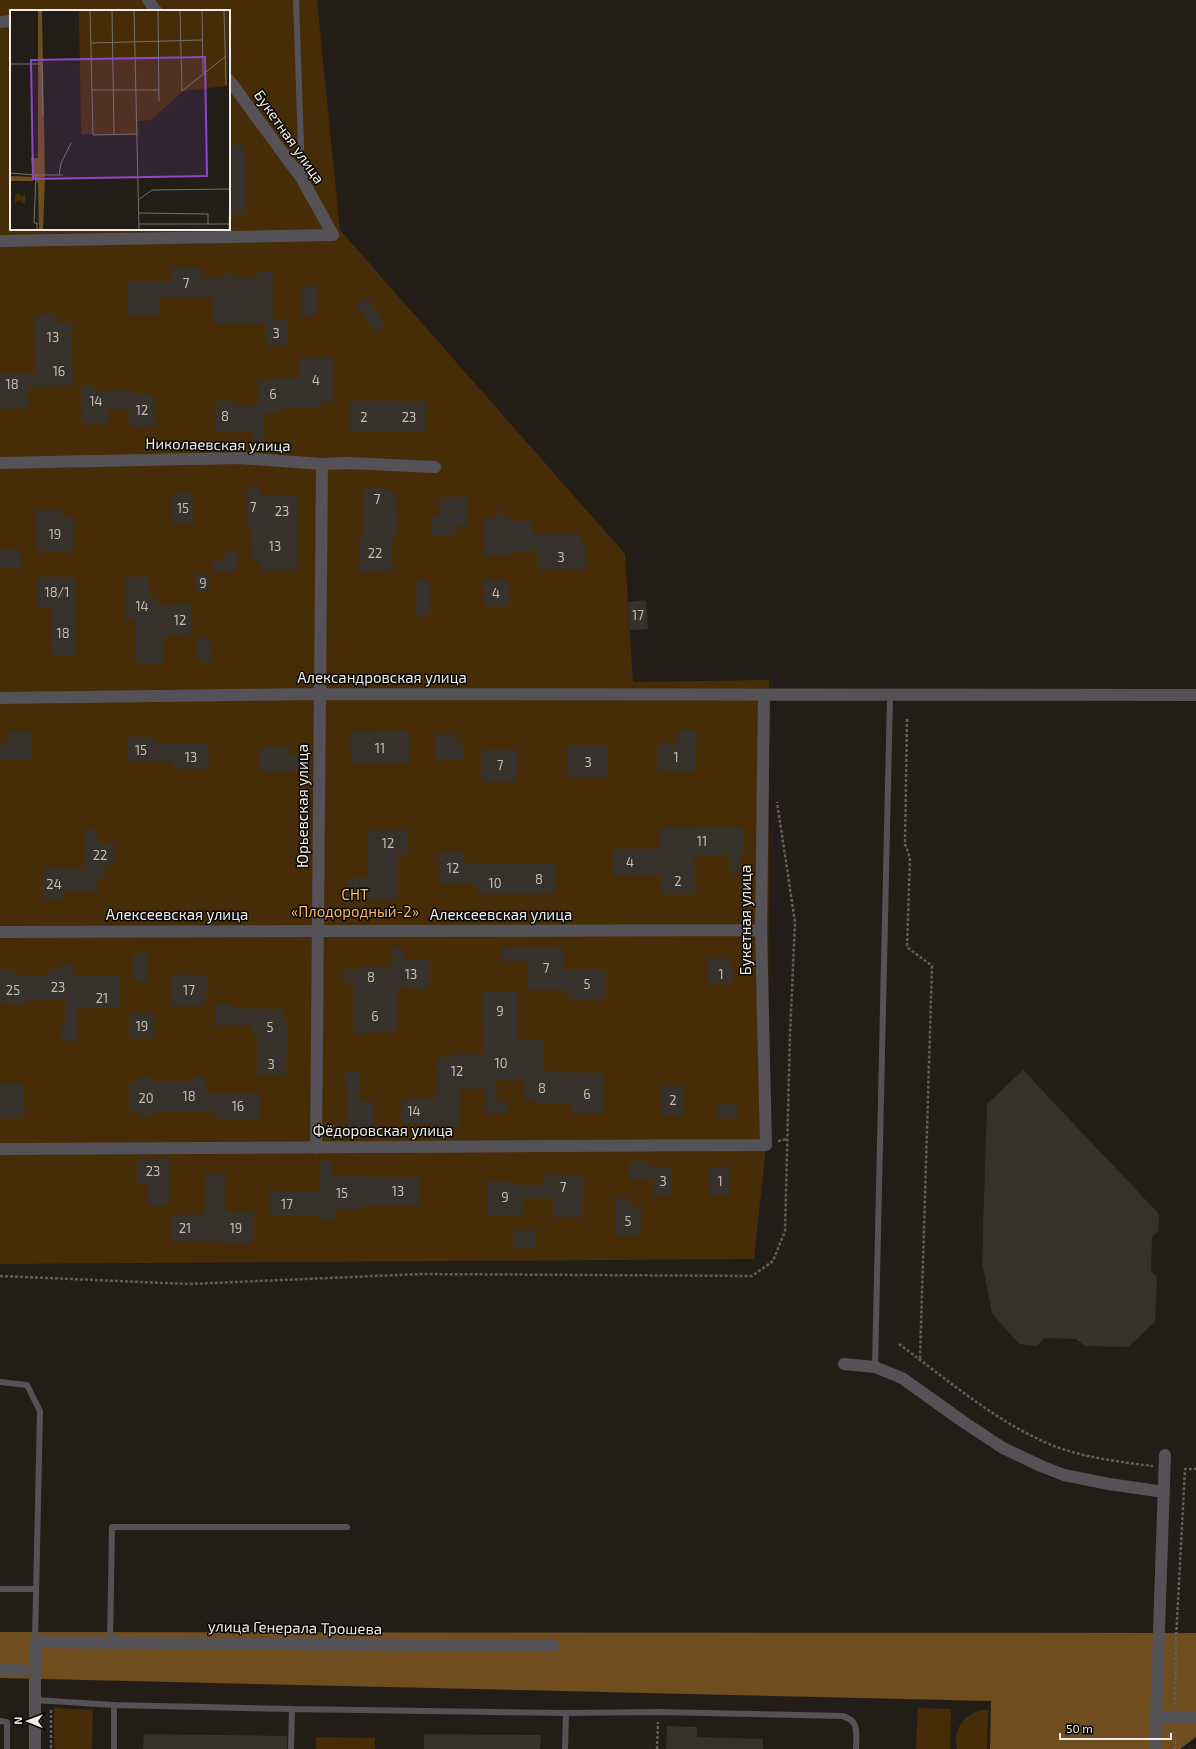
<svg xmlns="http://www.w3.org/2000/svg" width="1196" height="1749" font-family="'Exo 2',sans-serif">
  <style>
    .green { fill: #462d08; fill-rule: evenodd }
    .forest { fill: #6f4d1f }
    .building { fill: #36312a }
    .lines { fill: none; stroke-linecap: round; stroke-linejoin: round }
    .path { stroke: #625d57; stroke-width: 2.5; stroke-dasharray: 3 2; stroke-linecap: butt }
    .lane { stroke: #545256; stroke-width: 6 }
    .street { stroke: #545256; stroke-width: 12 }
    .labels { text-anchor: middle; stroke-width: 3; stroke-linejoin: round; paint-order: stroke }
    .number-label { font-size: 13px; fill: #c2beb9 }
    .street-label { font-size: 15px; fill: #f1ede9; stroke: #0a0806 }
    .park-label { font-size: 15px; fill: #fbba66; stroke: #0a0806 }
    .inset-road { fill: none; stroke: #75706b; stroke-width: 1 }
    .view { fill: #8d49c5; fill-opacity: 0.15; stroke: #8d49c5; stroke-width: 2 }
    .inset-edge { fill: none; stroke: #f1ede9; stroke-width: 2 }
  </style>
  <rect width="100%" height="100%" fill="#231d17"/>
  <path class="green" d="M0,0H317L340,230L625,554L633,682L769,680L768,1127L754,1259L0,1264ZM11,11H229V229H11Z
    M54,1708L93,1710L92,1749H54Z
    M918,1708L951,1709L950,1749H916Z
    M981,1710H988L987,1749H957C952,1730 964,1715 981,1710Z
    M316,1737L375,1738V1749H316Z"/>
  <path class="forest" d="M0,1632L1196,1633V1737L1180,1749H990L991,1701L0,1678Z"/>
  <path class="building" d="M229,146H245L246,214H229Z
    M171,268H201V278H224V274H235V278H258V271H273V321L287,320L288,345H266L265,324H213V297H160V315H128V281H171Z
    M302,286H318L317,315H302Z
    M368,298L385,325L375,332L357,305Z
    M55,314V323H71L73,386L27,387V411L19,406L16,410L0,408V373H35L34,315Z
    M299,358H334L333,403L322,402V407L279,408V413L263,414V441L252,442V431H216V401L234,400V406H259L258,380L299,378Z
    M81,386H94V391L131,390V394H147V396H154L155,425H148V427L136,428V425H130V410H108V423L82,424Z
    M425,401V432H350V402Z
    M259,486V496H298V570L261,571V561H252L251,528H247L246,487Z
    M385,488V492H396L397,536H391V571H360V536H363V489Z
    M194,492V523H172V493Z
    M440,498H468V525H455V536H432L431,516H440Z
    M497,505L503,518H512V522H532V534L576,533L585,545L586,569L538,570L537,551H512V555H484V518H494Z
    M62,509V517H73V551H37L36,510Z
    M0,549H20L21,568H0Z
    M226,551H237L238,571L213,572V560H226Z
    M196,574H209V591L196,592Z
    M38,577H75V655H51L52,608H38Z
    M126,577H149V597H157V605L191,604V635H164V663H136V620H126Z
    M415,580H429L430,615H416Z
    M483,580H509L510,606H484Z
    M646,600L648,629L630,630L628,602Z
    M197,638H210L211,662H197Z
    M678,730L697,731L695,772L657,771V743L678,744Z
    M410,731V764H351L350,732Z
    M9,732H32V759H0V745L9,739Z
    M435,734H456V745L463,744V760H435Z
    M127,738H155V744H208L209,770H173V761L127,762Z
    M568,746H608V778H568Z
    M259,747H289V756H301V772H259Z
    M482,749H517V781H482Z
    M743,827L744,855H740V873H729V855H694L695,894H661V876H613V849H660V828Z
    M85,829H98V843H115L114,866H104V877H98V892H64V899H43V868L85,869Z
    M368,830H408V855H398V900H348V877H368Z
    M463,852V862H467V864H556V894L477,893V883H439L438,853Z
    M528,947H564V970H606V999H567V989H528V962H502V948Z
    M392,948L404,949L403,960H430V989L397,988L398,1032L353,1033V983H343V970H357V967L391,966Z
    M133,953H147V981H133Z
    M708,958H730V966H733L734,983H708Z
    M61,964L74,965V975H120V1008H77V1042H61V1026H65V999H26V1005L0,1004V970H14V976H41V975H50L49,970H61Z
    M171,974L207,975L206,1005H170Z
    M482,991H517V1040L543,1039L544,1072L603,1073V1114H571V1104H536V1100H524V1079H496L497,1102H507V1113H486L485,1089H459V1128H436V1123H402L401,1099L438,1098L437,1058H453V1054L483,1053Z
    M231,1003V1008L284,1009L283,1021H288L286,1076H257V1034H252V1025H216V1004Z
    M130,1014H154V1038H130Z
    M1023,1070L1159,1214L1158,1231L1152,1237L1151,1271L1157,1277L1155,1322L1128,1347L1085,1346L1076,1339L1045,1338L1037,1346L1019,1344L992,1313L982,1263L987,1104Z
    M345,1071H360L359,1101H373V1127H346L347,1087H346Z
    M137,1077H153V1081H193L192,1077H205V1093H260V1119H216V1112H152V1117H138V1112H129V1083H137Z
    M0,1084H24V1118H0Z
    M662,1086H683V1115H662Z
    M718,1104H737V1118H718Z
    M169,1158V1205H148V1184H138V1159Z
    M629,1161H646V1166L672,1167V1196H654V1179H629Z
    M319,1162H332V1176L419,1177V1205H364V1210H336L335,1220H319V1215H270V1192H319Z
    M729,1166V1196H710V1167Z
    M205,1174H225V1212H254V1243L219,1244V1241H171V1215L205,1214Z
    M545,1174L583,1175L582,1217H554V1198H523L522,1215H487L488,1181H514V1185H544Z
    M615,1197L630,1198V1206L642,1207L641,1236L615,1235Z
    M513,1230H535V1247H513Z
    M667,1726L697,1727V1737L763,1739V1749H666Z
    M144,1734L287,1736V1749H143Z
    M424,1734L541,1735L540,1749H424Z"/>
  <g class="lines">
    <path class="path" d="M907,719L905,844L910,858L907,947L932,966L920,1359
      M778,1141L787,1139
      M0,1276L189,1284L421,1274L752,1276L773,1261L785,1231L790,1034L795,922L777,802
      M899,1344C948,1380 997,1423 1054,1446C1086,1458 1120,1462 1153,1466
      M1175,1705L1176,1639L1185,1469H1196
      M51,1710V1749
      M657,1749L658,1722
      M1175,1749V1730"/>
    <path class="lane" d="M296,0L302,175
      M875,1367L890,695
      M0,1382L27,1385L40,1411L35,1642
      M0,1589H35
      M110,1642L112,1527H347
      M35,1700L114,1705L292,1709L291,1749
      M292,1709L566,1713L565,1749
      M566,1713L658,1712L843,1716C860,1721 856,1734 856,1749
      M0,1721L7,1722V1749
      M114,1749V1705"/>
    <path class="street" d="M148,0L156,11
      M0,22L11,21
      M0,241L333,235L302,179L229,80
      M0,463L239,458L322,464L348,463L435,467
      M0,698L319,694L1196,695
      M0,932L761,930
      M316,1148L322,464
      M0,1149L766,1145L761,930L764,695
      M844,1364L875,1367L902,1378L965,1423L1003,1448L1041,1466L1064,1475L1109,1484L1164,1492
      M0,1670H23
      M1156,1718L1165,1455
      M35,1749V1642L553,1646
      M1155,1749L1156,1718H1196"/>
  </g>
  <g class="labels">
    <g class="number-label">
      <text x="186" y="288">7</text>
      <text x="276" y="338">3</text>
      <text x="53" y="342">13</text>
      <text x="59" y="376">16</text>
      <text x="316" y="385">4</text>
      <text x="12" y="389">18</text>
      <text x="273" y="399">6</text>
      <text x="96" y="406">14</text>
      <text x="142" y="415">12</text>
      <text x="225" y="421">8</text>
      <text x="364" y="422">2</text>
      <text x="409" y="422">23</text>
      <text x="377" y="504">7</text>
      <text x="253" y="512">7</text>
      <text x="183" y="513">15</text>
      <text x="282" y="516">23</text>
      <text x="55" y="539">19</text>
      <text x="275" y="551">13</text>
      <text x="375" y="558">22</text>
      <text x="561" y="562">3</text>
      <text x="203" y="588">9</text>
      <text x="57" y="597">18/1</text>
      <text x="496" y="598">4</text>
      <text x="142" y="611">14</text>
      <text x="638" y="620">17</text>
      <text x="180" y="625">12</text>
      <text x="63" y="638">18</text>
      <text x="380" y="753">11</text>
      <text x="141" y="755">15</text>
      <text x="191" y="762">13</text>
      <text x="676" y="762">1</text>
      <text x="588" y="767">3</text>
      <text x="500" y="770">7</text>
      <text x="702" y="846">11</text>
      <text x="388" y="848">12</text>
      <text x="100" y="860">22</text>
      <text x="630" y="867">4</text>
      <text x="453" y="873">12</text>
      <text x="539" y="884">8</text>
      <text x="678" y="886">2</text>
      <text x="495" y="888">10</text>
      <text x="54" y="889">24</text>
      <text x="546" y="973">7</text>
      <text x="411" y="979">13</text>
      <text x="721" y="979">1</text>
      <text x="371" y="982">8</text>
      <text x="587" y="989">5</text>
      <text x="58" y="992">23</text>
      <text x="13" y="995">25</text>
      <text x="189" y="995">17</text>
      <text x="102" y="1003">21</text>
      <text x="500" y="1016">9</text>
      <text x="375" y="1021">6</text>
      <text x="142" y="1031">19</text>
      <text x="270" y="1032">5</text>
      <text x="501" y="1068">10</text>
      <text x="271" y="1069">3</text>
      <text x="457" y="1076">12</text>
      <text x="542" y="1093">8</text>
      <text x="587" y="1099">6</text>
      <text x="189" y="1101">18</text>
      <text x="146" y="1103">20</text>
      <text x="673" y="1105">2</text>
      <text x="238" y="1111">16</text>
      <text x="414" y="1116">14</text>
      <text x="153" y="1176">23</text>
      <text x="663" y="1186">3</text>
      <text x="720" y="1186">1</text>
      <text x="563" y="1192">7</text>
      <text x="398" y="1196">13</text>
      <text x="342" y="1198">15</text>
      <text x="505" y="1202">9</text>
      <text x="287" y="1209">17</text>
      <text x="628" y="1226">5</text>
      <text x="185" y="1233">21</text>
      <text x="236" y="1233">19</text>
    </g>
    <g class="street-label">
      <text transform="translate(289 137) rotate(55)" y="5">Букетная улица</text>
      <text transform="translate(218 445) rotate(1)" y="5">Николаевская улица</text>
      <text x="382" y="683">Александровская улица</text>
      <text transform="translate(303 806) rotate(-90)" y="5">Юрьевская улица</text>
      <text x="177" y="920">Алексеевская улица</text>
      <text x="501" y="920">Алексеевская улица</text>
      <text transform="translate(746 920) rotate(-90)" y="5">Букетная улица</text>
      <text x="383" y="1136">Фёдоровская улица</text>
      <text transform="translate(295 1628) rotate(1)" y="5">улица Генерала Трошева</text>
    </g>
    <g class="park-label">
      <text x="355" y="900">СНТ<tspan x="355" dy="17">«Плодородный-2»</tspan></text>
    </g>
  </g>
  <g transform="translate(10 10)">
    <rect width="220" height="220" fill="#231d17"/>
    <path d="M69,0H220L217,76L173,81L141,110L128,111L129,125L71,124ZM5,184H10L11,187L15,184V193H11V190L5,193Z" fill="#462d08"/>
    <path d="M28,0H32L35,169L33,220H29L28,173L23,167V171H0V166L23,167L21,148H28Z" fill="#6f4d1f"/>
    <path class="inset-road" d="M80,0L83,125L127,124M102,0L104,124M124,0L129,220M148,0L149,91M170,0L172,81L216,46M192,0L193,63M214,0L216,75M81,33L192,30M0,54H32L33,105M82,80H149M0,163L26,165L24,213H27V220M26,165H53M49,165L51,153L61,133M128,190L142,180L220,179M129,203L198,204V214M129,214H219M219,220L220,179"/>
    <path class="view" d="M195,47L197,166L23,169L21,50Z"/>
    <rect width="220" height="220" class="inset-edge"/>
  </g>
  <g transform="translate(28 1721) rotate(271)" stroke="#0a0806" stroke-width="3" paint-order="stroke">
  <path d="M0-3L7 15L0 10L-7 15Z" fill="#f1ede9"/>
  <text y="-6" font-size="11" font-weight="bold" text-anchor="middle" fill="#f1ede9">N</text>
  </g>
  <path d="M1060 1733v6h111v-6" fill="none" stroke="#f1ede9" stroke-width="2"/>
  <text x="1066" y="1733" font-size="12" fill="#f1ede9" stroke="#0a0806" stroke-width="3" paint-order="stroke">50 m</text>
</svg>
